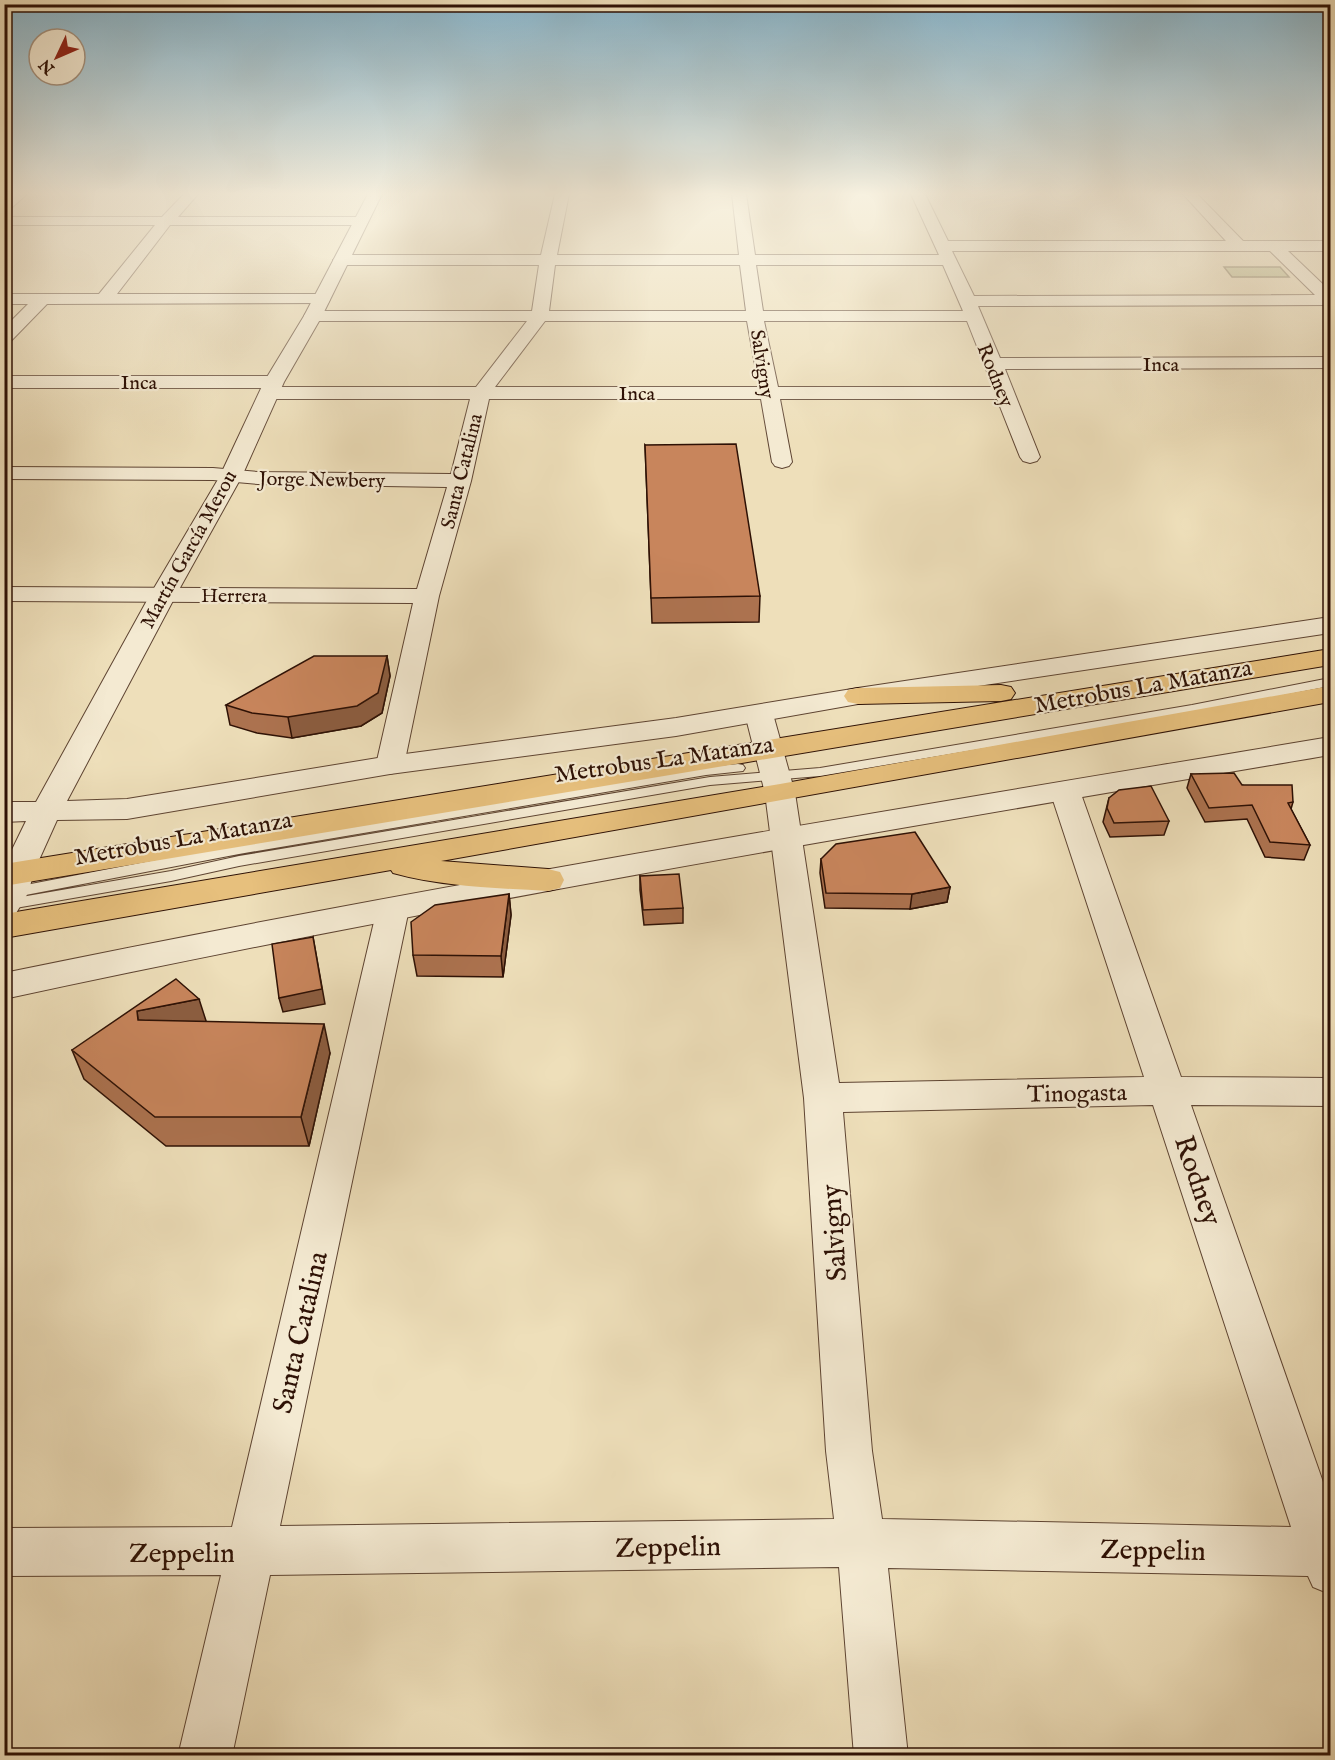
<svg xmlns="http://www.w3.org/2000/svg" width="1335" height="1760" font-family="'IM FELL English',serif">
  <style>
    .green { fill: #bec08c; stroke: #766848; stroke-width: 1.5 }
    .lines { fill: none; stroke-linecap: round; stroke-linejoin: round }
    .service-casing { stroke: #5e4432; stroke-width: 2 }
    .minor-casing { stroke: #5e4432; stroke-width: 2 }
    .tertiary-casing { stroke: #5e4432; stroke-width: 2 }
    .trunk-casing { stroke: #2e1105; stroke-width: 2 }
    .service { fill: #f4ead2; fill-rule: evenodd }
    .minor { fill: #f4ead2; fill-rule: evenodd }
    .tertiary { fill: #f4ead2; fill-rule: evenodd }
    .trunk { fill: #e7c07d; fill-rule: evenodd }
    .wall { fill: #ac724f; stroke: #2e1105; stroke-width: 1.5 }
    .shaded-wall { fill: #8c5d40; stroke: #2e1105; stroke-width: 1.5 }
    .building { fill: #c8855c; stroke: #2e1105; stroke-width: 1.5 }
    .labels { text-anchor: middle; stroke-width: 4.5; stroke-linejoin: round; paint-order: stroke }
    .far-street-label { font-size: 20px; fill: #2e1105; stroke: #f4ead2 }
    .street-label { font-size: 24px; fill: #2e1105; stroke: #f4ead2 }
    .near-street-label { font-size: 28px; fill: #2e1105; stroke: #f4ead2 }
  </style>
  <rect width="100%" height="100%" fill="#eedfba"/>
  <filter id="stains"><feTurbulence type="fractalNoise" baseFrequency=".00333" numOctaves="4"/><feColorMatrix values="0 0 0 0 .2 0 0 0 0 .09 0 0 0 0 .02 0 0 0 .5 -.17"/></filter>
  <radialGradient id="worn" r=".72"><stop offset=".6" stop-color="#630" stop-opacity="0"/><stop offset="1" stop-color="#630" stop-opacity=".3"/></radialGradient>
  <path class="green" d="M1224,267H1280L1289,277H1232Z"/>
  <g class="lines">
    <defs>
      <path id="service" d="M1330,678V686L1192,713L820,776L710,785L239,866L171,881L4,910V900L171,871L239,856L710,777L820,768L1192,705Z
        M738,764L743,765L745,768L743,771L706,775L239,854L10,898L4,896L5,889L10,888L239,844L706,767Z"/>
      <path id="minor" d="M12,194H27L9,210L4,211V199Z
        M184,194H198L178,217H360L367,221L360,225H170L117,294H322L330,299L328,303L47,304L10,342L4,343V328L28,304H4V294H99L155,225H4V217H162Z
        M555,194H569L557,255H739L732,194H746L755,255H939L911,194H925L948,241H1226L1183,194H1197L1243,241H1330V251H1288L1330,291V305L978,306L1000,358L1330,357V368L1005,369L1040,457L1037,461L1030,463L1023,461L1020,457L997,399H780L792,462L789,466L782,468L775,466L772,462L761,399H489L471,481L439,596L404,765L400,771L390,774L380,771L376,765L413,603L4,601V587L417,589L447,487L258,484L213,480L4,479V467L213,468L258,472L451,474L470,399H270L263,397L260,393L268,388H4V376H274L281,378L283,382L276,387H476L527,321H313L307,320L304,316L307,312L313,311H532L539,265H341L333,260L341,255H541ZM952,251H1270L1315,295L974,296ZM555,265H740L746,311H549ZM756,265H943L963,311H763ZM545,321H747L759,387H495ZM764,321H967L993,387H778Z
        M759,706L769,708L773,714L795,793L839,1083L1144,1077L1050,791L1055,785L1065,782L1075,785L1080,791L1181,1077L1330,1078V1106L1191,1105L1330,1502V1594L1313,1587L1308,1576L888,1568L908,1756H854L839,1567L270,1575L232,1756H178L221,1575L4,1576V1528L232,1527L377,909L382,901L393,898L404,901L409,909L280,1526L834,1519L826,1451L804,1098L765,793L745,714L749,708ZM1153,1105L1291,1527L882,1519L872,1451L843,1112Z
        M18,862L29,865L34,872L28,893L15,915L4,918V869L7,865Z"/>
      <path id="tertiary" d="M368,194H382L322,316L284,382L242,476L176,595L67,801L127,799L390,756L676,718L858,688L1330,617V633L858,704L676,736L390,774L127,819L57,820L30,880L18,883L6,880L4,866L26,821L4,822V802H36L150,595L220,476L264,382L304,316Z
        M1330,737V755C887,830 444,904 4,999V973C444,882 887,811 1330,737Z"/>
      <path id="trunk" d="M1330,649V665L4,886V864Z
        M1001,685L1011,687L1015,693L1011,699L1001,701L858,704L848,702L844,696L848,690L858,688Z
        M1330,686V702L441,861L548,869L560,872L564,880L560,888L548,891C496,888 444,887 393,873L391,870L4,938V914L780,784Z"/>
    </defs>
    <use href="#service" class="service-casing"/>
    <use href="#minor" class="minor-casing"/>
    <use href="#tertiary" class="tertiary-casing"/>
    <use href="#trunk" class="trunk-casing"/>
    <use href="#service" class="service"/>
    <use href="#minor" class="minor"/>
    <use href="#tertiary" class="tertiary"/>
    <use href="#trunk" class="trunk"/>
  </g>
  <path class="wall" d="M645,445L760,596L759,622L652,623Z
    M387,656L390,676L382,713L361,726L292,738L257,733L230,725L226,705Z
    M1191,774L1242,785L1293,802L1291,809L1310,845L1304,860L1265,857L1247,819L1205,822L1187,788Z
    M1109,798L1169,821L1164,835L1110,837L1103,822Z
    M821,859L950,887L947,902L910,909L825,908L820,873Z
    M640,876L683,908V923L644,925L640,890Z
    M509,894L511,915L503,977L417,976L413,955Z
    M206,1022L330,1053L309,1146H166L84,1079L72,1050Z"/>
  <path class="shaded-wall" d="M387,656L390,676L382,713L361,726L292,738L288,717Z
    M950,887L947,902L910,909L912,894Z
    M509,894L511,915L503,977L501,956Z
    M313,937L325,1004L283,1012L279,998Z
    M199,999L208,1027L138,1020L137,1011Z
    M324,1024L330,1053L309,1146L301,1117Z"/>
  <path class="building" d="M736,444L760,596L651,598L645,445Z
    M314,656H387L378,693L357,706L288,717L252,713L226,705Z
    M1234,773L1242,785H1292L1293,802L1288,803L1310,845L1270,842L1252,805L1209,808L1191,774Z
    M1151,786L1169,821L1114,823L1107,808L1109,798L1119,790Z
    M915,832L950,887L912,894L826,893L821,859L836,844Z
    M679,874L683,908L643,910L640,876Z
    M509,894L501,956L413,955L411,922L435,905Z
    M313,937L322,989L279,998L272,944Z
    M176,979L199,999L137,1011L138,1020L324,1024L301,1117H155L72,1050Z"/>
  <linearGradient id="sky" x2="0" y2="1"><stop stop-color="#89b8d0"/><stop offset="0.44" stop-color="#f7f1e0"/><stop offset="1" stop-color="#f7f1e0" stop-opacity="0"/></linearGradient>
  <rect width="1335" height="440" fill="url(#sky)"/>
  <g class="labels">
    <g class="far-street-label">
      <text transform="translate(763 364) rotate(81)" y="7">Salvigny</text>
      <text x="1161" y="371">Inca</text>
      <text transform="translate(996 375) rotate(68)" y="7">Rodney</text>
      <text x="139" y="389">Inca</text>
      <text x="637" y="400">Inca</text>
      <text transform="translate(461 471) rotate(-76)" y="7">Santa Catalina</text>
      <text transform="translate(322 479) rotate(1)" y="7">Jorge Newbery</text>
      <text transform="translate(188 549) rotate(-61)" y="7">Martín García Merou</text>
      <text x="234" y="602">Herrera</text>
    </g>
    <g class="street-label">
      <text transform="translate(1143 686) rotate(-10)" y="8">Metrobus La Matanza</text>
      <text transform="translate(664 759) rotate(-8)" y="8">Metrobus La Matanza</text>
      <text transform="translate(183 838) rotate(-10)" y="8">Metrobus La Matanza</text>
      <text transform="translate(1077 1093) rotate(-1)" y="8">Tinogasta</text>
    </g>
    <g class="near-street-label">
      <text transform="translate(1199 1180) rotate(71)" y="10">Rodney</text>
      <text transform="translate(833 1233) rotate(-94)" y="10">Salvigny</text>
      <text transform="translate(299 1332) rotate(-77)" y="10">Santa Catalina</text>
      <text transform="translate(668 1546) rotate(-1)" y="10">Zeppelin</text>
      <text transform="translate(1153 1549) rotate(1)" y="10">Zeppelin</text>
      <text x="182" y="1562">Zeppelin</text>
    </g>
  </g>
  <rect width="1335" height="1760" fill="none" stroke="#eedfba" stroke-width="24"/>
  <rect x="6" y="6" width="1323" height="1748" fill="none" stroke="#2e1105" stroke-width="3"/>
  <rect x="12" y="12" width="1311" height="1736" fill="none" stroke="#2e1105" stroke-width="1.5"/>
  <g transform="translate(57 57) rotate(226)"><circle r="28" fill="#f4ead2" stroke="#a59380" stroke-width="1.5"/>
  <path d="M0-4.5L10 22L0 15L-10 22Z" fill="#8f2418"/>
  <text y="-9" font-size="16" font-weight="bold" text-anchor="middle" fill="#2e1105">N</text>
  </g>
  <rect width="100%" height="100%" filter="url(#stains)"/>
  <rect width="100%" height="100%" fill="url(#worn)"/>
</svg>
